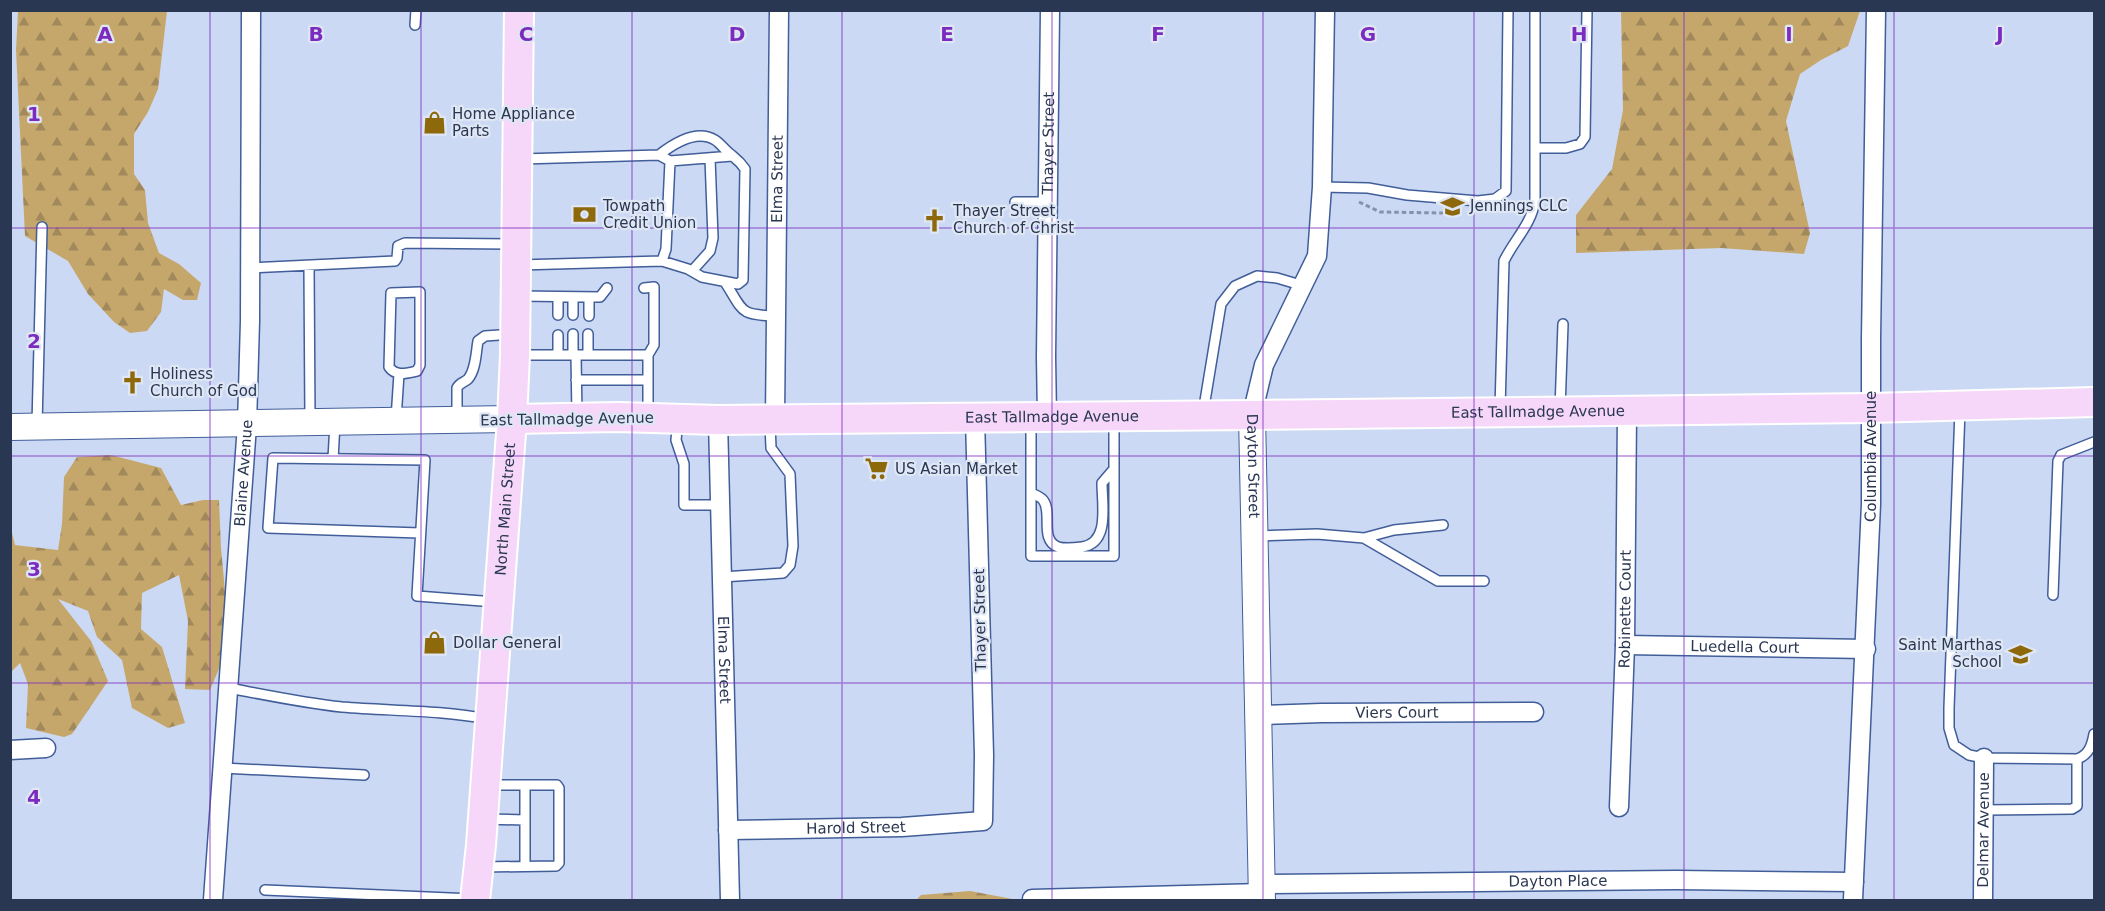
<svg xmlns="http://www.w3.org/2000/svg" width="2105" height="911" font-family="'DejaVu Sans',sans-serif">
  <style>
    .forest { fill: url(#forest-firs) }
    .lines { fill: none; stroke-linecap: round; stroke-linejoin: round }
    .lane-casing { stroke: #415e99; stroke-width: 12 }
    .street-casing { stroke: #415e99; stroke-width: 21 }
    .secondary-casing { stroke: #415e99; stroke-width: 28 }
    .primary-casing { stroke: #fff; stroke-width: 32 }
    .path { stroke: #8492ad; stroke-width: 3; stroke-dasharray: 4.5 3; stroke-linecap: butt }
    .lane { stroke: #fff; stroke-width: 9 }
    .street { stroke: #fff; stroke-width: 18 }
    .secondary { stroke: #fff; stroke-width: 26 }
    .primary { stroke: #f6d7f9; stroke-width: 28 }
    .grid { fill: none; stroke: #7b2cbf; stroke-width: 1.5; stroke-opacity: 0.55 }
    .labels { text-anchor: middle; stroke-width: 4.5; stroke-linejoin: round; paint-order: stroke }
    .poi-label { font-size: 15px; fill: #2a3752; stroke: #dfe6f4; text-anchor: start }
    .street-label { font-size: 15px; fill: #2a3752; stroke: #dfe6f4 }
    .grid-label { font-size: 20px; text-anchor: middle; font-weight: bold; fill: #7b2cbf; stroke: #dfe6f4; stroke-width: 4.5; stroke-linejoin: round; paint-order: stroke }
  </style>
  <defs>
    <pattern id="forest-firs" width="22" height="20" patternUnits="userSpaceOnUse" patternTransform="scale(1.5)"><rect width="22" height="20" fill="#c6a76b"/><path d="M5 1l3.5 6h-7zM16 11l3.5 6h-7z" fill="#a1895b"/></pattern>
  </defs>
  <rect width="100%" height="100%" fill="#cbd9f4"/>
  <path class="forest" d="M18,11H167L158,89L148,112L134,134V174L145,190L148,223L159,253L179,264L201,283L197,300H183L164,289L161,312L147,331L130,333L114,322L88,294L68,261L25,236L16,50Z
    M1621,11H1860L1848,46L1821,60L1800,74L1786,121L1810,233L1804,254L1721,248L1576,253V215L1612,169L1623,110Z
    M111,455L161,468L181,505L203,500H219L221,548L228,623L221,664L210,690L185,689L188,621L179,575L142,593L141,629L162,647L185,723L168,728L132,708L122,660L97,637L88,611L58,599L91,641L108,681L72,734L64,737L26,728L28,684L20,663L11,672L10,525L15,545L58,550L62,524L64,477L77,457Z
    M970,891L1018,900H916L921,895Z"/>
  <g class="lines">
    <defs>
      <path id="lane" d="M415,25L416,10
        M1535,148H1566L1580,144L1585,137L1587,10
        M659,155C673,144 697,129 715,140C720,143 724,149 729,153C736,159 739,160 745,169L743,280L738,284L702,277L688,269L662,261
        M670,161L732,156
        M1322,187L1368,188L1407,195L1478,201L1495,199L1506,191L1508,10
        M1015,202H1048
        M519,265L662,261L666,249L670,161L659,155L522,159
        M309,266L310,421
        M250,268L395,261L397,258L398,246L405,243L514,244
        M692,271L710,251L713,238L710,158
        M725,282C744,312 739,315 776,316
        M644,288L654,287V345L648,355
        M420,292V365L417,371C407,373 396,377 389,367L391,293Z
        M518,296L600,297L607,288
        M558,297V315
        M573,297V315
        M589,316V297
        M573,334V355
        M558,335V355
        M518,355H648V415
        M576,355L577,416
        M588,355V334
        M576,380H648
        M1500,409L1504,261C1514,240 1532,224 1535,200V10
        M1560,409L1563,324
        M1960,410L1949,708V728L1954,745L1969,755L1984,758L2077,759V806L2072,809L1984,810
        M1203,413L1221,304L1235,286L1257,276L1277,278L1304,286
        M396,419L399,374
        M457,419V388C460,382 464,383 468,379C476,370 476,352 478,341L485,336L513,334
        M1031,420V556H1114V420
        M678,421L676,440L684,464V505H720
        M37,425L42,227
        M333,459L335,423
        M1031,493C1035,495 1041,497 1043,500C1053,512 1039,540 1058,547C1065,549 1074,548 1082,547C1110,543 1102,505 1102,483L1114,469
        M420,533L268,528L273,458L425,460L417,596L495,602
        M1257,536L1317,534L1364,538L1438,581H1484
        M1364,538L1394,530L1443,525
        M722,577L783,573L790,565L793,546L790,474L771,448L770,424
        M2053,595L2058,461L2061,455L2094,442
        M229,688C266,695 304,703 342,707C391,711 440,710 488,719
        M2077,759C2089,755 2092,745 2094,734
        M223,768L364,775
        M485,819L525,820
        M525,866V785
        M481,867L556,866L559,863V788L557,785H488
        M265,890L473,899"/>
      <g id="street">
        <path d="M1252,415L1264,365L1317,256L1322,187L1325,10"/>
        <path id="s1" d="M1047,417L1046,357L1050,10"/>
        <path id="s2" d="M775,419L779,10"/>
        <path id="s3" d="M718,420L730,900"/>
        <path id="s4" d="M1625,645L1866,649"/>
        <path id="s5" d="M1259,715L1321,713L1534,712"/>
        <path d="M10,750L46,748"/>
        <path id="s6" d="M1619,807L1625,645L1627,411"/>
        <path id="s7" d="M728,830L902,827L983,821L984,755L975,418"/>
        <path id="s8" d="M1262,884L1676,880L1854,882"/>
        <path d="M1032,899L1262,893"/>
        <path id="s9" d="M213,900L247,425L250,321L251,10"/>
        <path id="s10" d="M1853,900L1871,504V339L1876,10"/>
        <path id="s11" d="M1983,900L1984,758"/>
      </g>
      <g id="secondary">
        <path id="s12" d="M1252,415L1262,900"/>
        <path d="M10,427L512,419"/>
      </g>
      <g id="primary">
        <path id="s13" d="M512,419L618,417L718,420L1252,415L1871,408L2094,402"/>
        <path id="s14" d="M475,900L481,845L512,419L515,355L519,10"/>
      </g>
    </defs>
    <use href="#lane" class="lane-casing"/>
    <use href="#street" class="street-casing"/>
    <use href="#secondary" class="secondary-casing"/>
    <use href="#primary" class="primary-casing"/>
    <path class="path" d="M1359,202L1380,212L1443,213"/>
    <use href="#lane" class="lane"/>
    <use href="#street" class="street"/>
    <use href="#secondary" class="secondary"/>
    <use href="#primary" class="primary"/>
  </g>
  <path class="grid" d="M210,10V900M421,10V900M632,10V900M842,10V900M1052,10V900M1263,10V900M1474,10V900M1684,10V900M1894,10V900M10,228H2094M10,456H2094M10,683H2094"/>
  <defs>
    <symbol id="shop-bare" viewBox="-9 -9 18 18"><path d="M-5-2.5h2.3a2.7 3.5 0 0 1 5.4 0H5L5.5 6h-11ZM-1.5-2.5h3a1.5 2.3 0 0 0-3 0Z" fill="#8e690c" stroke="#dfe6f4" stroke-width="2.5" paint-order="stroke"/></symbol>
    <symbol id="school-bare" viewBox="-9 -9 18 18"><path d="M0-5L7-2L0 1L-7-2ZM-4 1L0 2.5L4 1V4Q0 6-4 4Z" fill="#8e690c" stroke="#dfe6f4" stroke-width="2.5" paint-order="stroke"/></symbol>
    <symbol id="bank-bare" viewBox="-9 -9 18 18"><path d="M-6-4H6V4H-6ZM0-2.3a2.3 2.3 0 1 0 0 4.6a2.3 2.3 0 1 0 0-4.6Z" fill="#8e690c" stroke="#dfe6f4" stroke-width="2.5" paint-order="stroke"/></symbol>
    <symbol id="church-bare" viewBox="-9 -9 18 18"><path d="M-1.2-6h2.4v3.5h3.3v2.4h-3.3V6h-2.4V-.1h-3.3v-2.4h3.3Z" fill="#8e690c" stroke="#dfe6f4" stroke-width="2.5" paint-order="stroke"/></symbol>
    <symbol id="supermarket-bare" viewBox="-9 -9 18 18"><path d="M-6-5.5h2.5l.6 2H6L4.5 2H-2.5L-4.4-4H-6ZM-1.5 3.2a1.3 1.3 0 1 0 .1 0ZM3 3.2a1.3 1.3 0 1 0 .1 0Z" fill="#8e690c" stroke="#dfe6f4" stroke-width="2.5" paint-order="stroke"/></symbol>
  </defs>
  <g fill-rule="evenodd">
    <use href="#shop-bare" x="418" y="106" width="33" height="33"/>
    <use href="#school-bare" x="1436" y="190" width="33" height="33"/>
    <use href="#bank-bare" x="568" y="198" width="33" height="33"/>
    <use href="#church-bare" x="918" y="204" width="33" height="33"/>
    <use href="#church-bare" x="116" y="366" width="33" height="33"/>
    <use href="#supermarket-bare" x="860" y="452" width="33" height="33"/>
    <use href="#shop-bare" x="418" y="626" width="33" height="33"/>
    <use href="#school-bare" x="2004" y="638" width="33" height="33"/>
  </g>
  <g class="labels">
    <g class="poi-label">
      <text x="452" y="119">Home Appliance<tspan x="452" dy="17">Parts</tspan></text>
      <text x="603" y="211">Towpath<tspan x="603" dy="17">Credit Union</tspan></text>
      <text x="1470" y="211">Jennings CLC</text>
      <text x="953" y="216">Thayer Street<tspan x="953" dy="17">Church of Christ</tspan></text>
      <text x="150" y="379">Holiness<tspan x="150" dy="17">Church of God</tspan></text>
      <text x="895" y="474">US Asian Market</text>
      <text x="453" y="648">Dollar General</text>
      <text x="2002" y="650" text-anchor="end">Saint Marthas<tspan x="2002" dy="17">School</tspan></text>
    </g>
    <g class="street-label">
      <text dy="5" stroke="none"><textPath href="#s1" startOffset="274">Thayer Street</textPath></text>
      <text dy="5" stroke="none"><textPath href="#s2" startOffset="240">Elma Street</textPath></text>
      <text dy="5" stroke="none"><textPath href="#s13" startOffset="1026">East Tallmadge Avenue</textPath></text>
      <text dy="5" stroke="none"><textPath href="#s13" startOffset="540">East Tallmadge Avenue</textPath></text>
      <text transform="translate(567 419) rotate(-1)" y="5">East Tallmadge Avenue</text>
      <text dy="5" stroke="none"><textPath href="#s10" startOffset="444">Columbia Avenue</textPath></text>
      <text dy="5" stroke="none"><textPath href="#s12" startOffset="51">Dayton Street</textPath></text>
      <text dy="5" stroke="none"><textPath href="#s9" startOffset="428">Blaine Avenue</textPath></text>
      <text dy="5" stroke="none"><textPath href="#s14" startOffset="392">North Main Street</textPath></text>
      <text dy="5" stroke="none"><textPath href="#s6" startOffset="198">Robinette Court</textPath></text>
      <text transform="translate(980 620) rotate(-91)" y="5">Thayer Street</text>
      <text dy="5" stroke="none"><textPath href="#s4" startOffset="120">Luedella Court</textPath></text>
      <text dy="5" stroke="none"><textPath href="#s3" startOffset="240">Elma Street</textPath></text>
      <text dy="5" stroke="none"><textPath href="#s5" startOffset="138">Viers Court</textPath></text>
      <text dy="5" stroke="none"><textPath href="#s7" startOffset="128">Harold Street</textPath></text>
      <text dy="5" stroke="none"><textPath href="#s11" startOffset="70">Delmar Avenue</textPath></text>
      <text dy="5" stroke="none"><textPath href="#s8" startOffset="296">Dayton Place</textPath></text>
    </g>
  </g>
  <g class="grid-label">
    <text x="105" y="41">A</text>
    <text x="316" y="41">B</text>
    <text x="526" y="41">C</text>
    <text x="737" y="41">D</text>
    <text x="947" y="41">E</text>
    <text x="1158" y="41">F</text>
    <text x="1368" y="41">G</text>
    <text x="1579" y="41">H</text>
    <text x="1789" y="41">I</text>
    <text x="2000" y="41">J</text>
    <text x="34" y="121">1</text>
    <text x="34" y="348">2</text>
    <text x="34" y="576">3</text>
    <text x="34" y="804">4</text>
  </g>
  <rect width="2105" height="911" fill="none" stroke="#2a3752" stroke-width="24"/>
</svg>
